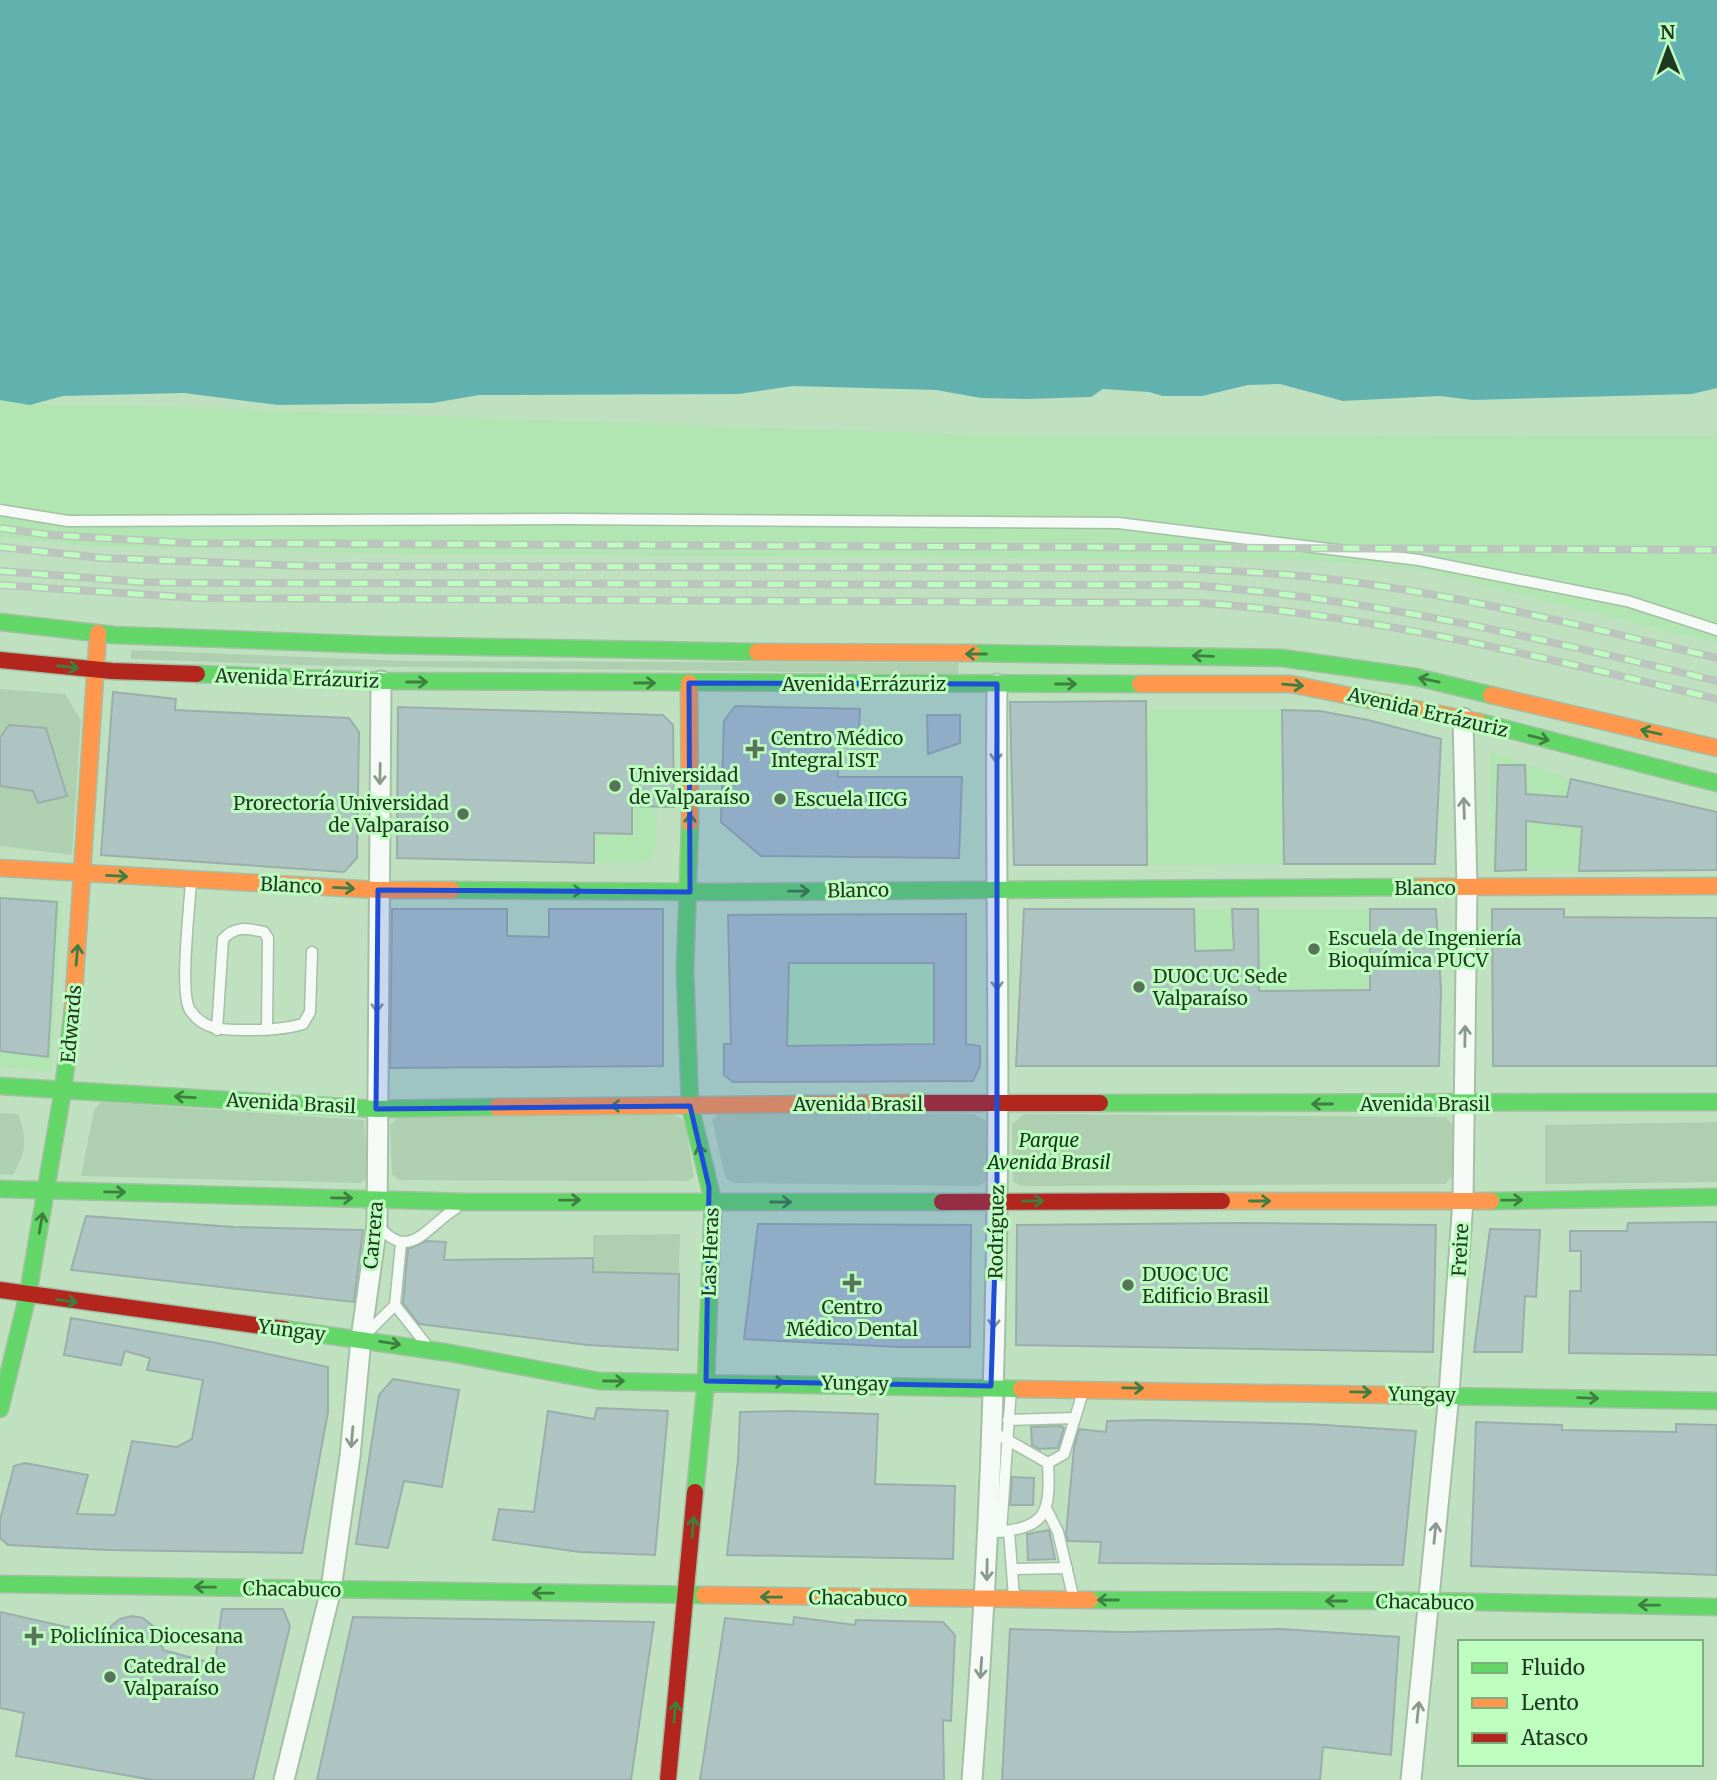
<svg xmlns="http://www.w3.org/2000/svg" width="1717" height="1780" font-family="Merriweather,serif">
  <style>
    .built { fill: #b1e5b2 }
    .green { fill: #afd0b0 }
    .water { fill: #61b2af }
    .building { fill: #aec4c2; stroke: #9aaeab; stroke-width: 2; fill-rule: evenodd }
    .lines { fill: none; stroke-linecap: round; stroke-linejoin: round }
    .lane-casing { stroke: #a4bfa5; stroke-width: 13 }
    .street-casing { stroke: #a4bfa5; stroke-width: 23 }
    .fast-casing { stroke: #a4bfa5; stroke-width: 19 }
    .slow-casing { stroke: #a4bfa5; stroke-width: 19 }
    .jam-casing { stroke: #a4bfa5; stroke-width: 19 }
    .lane { stroke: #f5faf6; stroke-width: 10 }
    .street { stroke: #f5faf6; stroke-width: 19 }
    .fast { stroke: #63d668; stroke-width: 16 }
    .slow { stroke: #ff974d; stroke-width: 16 }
    .jam { stroke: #b3261e; stroke-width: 16 }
    .rail-casing { stroke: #bcc5bd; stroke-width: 8 }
    .rail { stroke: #befdc0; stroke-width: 5; stroke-dasharray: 16; stroke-linecap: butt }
    .oneway { stroke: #3e7f40 }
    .oneway2 { stroke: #8a998b }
    .marked { fill: #1d4ed8; fill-opacity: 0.2; stroke: #1d4ed8; stroke-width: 5; stroke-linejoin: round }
    .poi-dot { fill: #577358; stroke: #befdc0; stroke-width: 2.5 }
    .labels { text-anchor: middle; stroke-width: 6; stroke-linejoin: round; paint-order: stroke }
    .street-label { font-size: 19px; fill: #1f3820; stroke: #befdc0 }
    .poi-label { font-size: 19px; fill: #1f3820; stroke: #befdc0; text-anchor: start }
    .park-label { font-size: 19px; font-style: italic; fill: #0c3311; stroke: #befdc0 }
  </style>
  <rect width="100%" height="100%" fill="#bfe1c0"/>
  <path class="built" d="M0,400L62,406L105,405L976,435L1717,436V643L1418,569L1313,560L415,554L92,546L0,537Z
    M1146,709L1282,710L1284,864L1147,865Z
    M558,713L663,715L675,727V807H657L655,853L647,862L594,863V844Z
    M1491,752L1571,779L1717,812V829L1708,871H1492Z
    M0,895L63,900L51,1072L0,1067Z
    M1024,909H1370L1369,1066H1016Z
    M966,914V1044L980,1046V1066L973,1081L733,1082L724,1075L725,1044H731L728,915Z"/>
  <path class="green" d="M131,650L406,661L959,663L958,674L329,666L131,659Z
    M0,689L65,694L81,720L72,855L0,846Z
    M101,1102L364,1120L369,1177L360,1183L81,1176L94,1110Z
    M0,1113L18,1114C28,1140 26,1151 13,1175L0,1174Z
    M719,1113L974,1114L986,1121V1181L979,1186L734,1183L726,1179L712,1120Z
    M402,1114L675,1115L685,1121L694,1177L687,1181L399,1180L392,1174L390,1125Z
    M1024,1114L1446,1117L1454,1127L1453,1175L1445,1184L1021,1186L1013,1181L1012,1124Z
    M1717,1122V1182L1545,1184V1125Z
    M680,1234L679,1274L593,1272V1235Z"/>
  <path class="water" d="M0,0H1717V388L1692,394L1473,400L1439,396L1343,401L1280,384L1248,385L1202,396H1163L1149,392L1103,389L1091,397L1028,399L981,398L936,390L793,386L739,394L479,395L433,403L278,405L184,393L63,396L30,405L0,400Z"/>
  <path class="building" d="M113,692L176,699L175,710L349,718L359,732L357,858L344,872L101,855Z
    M1146,701L1147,865H1014L1010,702Z
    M735,706L860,709L859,730H837L838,777H962L959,858L761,856L721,822L724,721Z
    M398,707L663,715L673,725L674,807L632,806V834L594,833V863L397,858Z
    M1282,710L1320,711L1368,720L1441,739L1435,864H1284Z
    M927,715H960V743L928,754Z
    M9,725L46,728L67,796L38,803L33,791L0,786V738Z
    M1498,765H1525L1526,794L1567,797L1571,779L1717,812V870L1579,871L1582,827L1526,821V870L1495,871Z
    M0,898L57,902L48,1057L0,1051Z
    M392,909H507V936L549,937V909H663V1066L390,1068Z
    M1024,909H1194L1195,951L1234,950L1232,909H1258L1259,991L1370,990V909H1436L1441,990L1439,1066H1016Z
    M1492,909H1564V917L1717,918V1066H1493Z
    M966,914V1044L980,1046V1066L973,1081L733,1082L724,1075V1044H731L728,915ZM789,963H934V1044L787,1046Z
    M86,1216L234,1227L363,1230L354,1302L71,1270Z
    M1717,1222V1355L1569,1353L1570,1291H1581V1251H1570V1231H1627L1628,1223Z
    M1238,1223L1436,1225L1433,1352L1016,1345L1017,1225Z
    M758,1224L971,1225L970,1347H899L744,1339Z
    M1490,1229L1540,1230L1536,1297L1525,1296L1522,1352H1474Z
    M427,1241L446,1242L444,1260L593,1258V1272L679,1274L678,1350L588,1345L419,1324L403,1303L408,1249Z
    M71,1318L217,1343L328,1367V1412L302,1553L107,1550L8,1545L0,1538V1520L14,1466L25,1463L88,1475L77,1514L115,1515L132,1441L177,1447L192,1439L203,1380L147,1370L150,1358L125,1351L121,1365L64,1355Z
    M393,1379L459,1390L442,1487L404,1481L388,1548L356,1544L379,1395Z
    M597,1408L668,1411L655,1555L580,1552L493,1540L499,1509L534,1512L548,1411L594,1419Z
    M792,1411L878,1414L875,1484L955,1486L953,1559L727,1555L738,1460L740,1412Z
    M1148,1420L1309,1424L1416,1431L1403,1565L1099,1563L1101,1542L1068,1541L1066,1534L1074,1448L1079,1429L1106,1432L1107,1421Z
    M1476,1422L1562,1425V1430L1676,1432V1424L1717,1425V1575L1471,1566Z
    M1061,1426L1064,1428L1058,1448L1039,1449L1032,1445L1031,1427Z
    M1012,1477L1034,1478L1033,1505H1010Z
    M1049,1530L1055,1559L1028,1560L1027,1534Z
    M222,1609H283L290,1626L253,1780H153L16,1756L24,1713L0,1708V1612L107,1636L111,1626L120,1619L132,1616L143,1618L158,1630L163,1650L215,1664Z
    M353,1617L654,1622L631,1780H317Z
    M794,1617L855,1625L856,1620L943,1622L955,1635L951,1721L943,1720L944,1780H700L725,1618L793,1625Z
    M1010,1629L1122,1632L1281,1629L1399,1637L1391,1755L1323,1747L1320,1780H1002Z"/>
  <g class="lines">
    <defs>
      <path id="lane" d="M0,510L68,521L566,519L1118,523L1419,560L1627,601L1717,630
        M191,880C190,905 179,993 190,1010C203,1030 223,1030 243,1030C264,1030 282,1030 303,1024L310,1012L312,952
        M217,1030L223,939C235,926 247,928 264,932L268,938L267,1030
        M377,1224C409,1264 426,1227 455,1209
        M395,1305L425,1343
        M363,1337L395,1305L401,1243
        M1008,1420L1075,1418
        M1048,1463L1064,1454L1083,1392
        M1047,1510L1058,1532L1074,1600
        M1009,1531L1014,1597
        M1001,1532L1011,1389
        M988,1533C1045,1528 1051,1518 1048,1463L990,1430
        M1012,1569L1067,1568"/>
      <path id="street" d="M284,1780L331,1589L350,1456L361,1339L377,1224L381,681
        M972,1780C987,1588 995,1395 997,1202C1000,1029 995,857 997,684
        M1411,1780L1449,1394L1463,1201L1467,888L1463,718"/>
      <path id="fast" d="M0,622L114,635L381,645L757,652
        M972,653L1282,658L1416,677L1491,695
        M197,674L381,681L1140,684
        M1479,722L1717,783
        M690,823L685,970L690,1106L713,1201L706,1381L695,1492
        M452,890L715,892L1420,887
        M73,1009L63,1090L376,1109L497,1107
        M0,1086L63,1090L28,1294L0,1409
        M1100,1103L1717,1102
        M0,1189L468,1202H942
        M1491,1201L1717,1197
        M284,1329L450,1353L599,1381L1021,1389
        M1445,1396L1717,1401
        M0,1584L704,1595
        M1090,1600L1429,1601L1717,1607"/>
      <path id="slow" d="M757,652L972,653
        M689,683L690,823
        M1140,684H1291L1479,722
        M1491,695L1717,748
        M0,868L378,890H452
        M1420,887L1717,886
        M73,1009L98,633
        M497,1107L922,1103
        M1222,1201H1491
        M1021,1389L1445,1396
        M704,1595L1090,1600"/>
      <path id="jam" d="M0,660L112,671L197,674
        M922,1103H1100
        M942,1202L1222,1201
        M0,1290L284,1329
        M668,1780L695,1492"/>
    </defs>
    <use href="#lane" class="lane-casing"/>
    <use href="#street" class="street-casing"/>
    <use href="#fast" class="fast-casing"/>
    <use href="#slow" class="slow-casing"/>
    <use href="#jam" class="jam-casing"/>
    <use href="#lane" class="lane"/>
    <use href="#street" class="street"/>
    <use href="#fast" class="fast"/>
    <use href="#slow" class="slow"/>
    <use href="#jam" class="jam"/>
    <defs>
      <path id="rail" d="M0,528L50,535L188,543L1717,550
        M0,547L102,558L308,566L1165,568C1217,570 1268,572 1320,578C1454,593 1586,627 1717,658
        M0,571L141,582L205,583L1191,585C1375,599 1539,638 1717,681
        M0,585L198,598L1203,603C1378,616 1547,658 1717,699"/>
    </defs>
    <use href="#rail" class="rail-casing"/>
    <use href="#rail" class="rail"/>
  </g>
  <defs><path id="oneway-shaft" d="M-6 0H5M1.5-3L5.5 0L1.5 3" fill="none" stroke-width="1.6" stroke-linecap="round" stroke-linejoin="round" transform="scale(1.75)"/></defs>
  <g class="oneway">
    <use href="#oneway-shaft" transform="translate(976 654) rotate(-180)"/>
    <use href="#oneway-shaft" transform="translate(1203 656) rotate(-178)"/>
    <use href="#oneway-shaft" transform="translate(68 667) rotate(6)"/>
    <use href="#oneway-shaft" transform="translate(1429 680) rotate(-168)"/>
    <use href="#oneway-shaft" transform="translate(417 682)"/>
    <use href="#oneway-shaft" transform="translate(645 683)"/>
    <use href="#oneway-shaft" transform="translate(1066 684)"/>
    <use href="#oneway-shaft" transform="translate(1293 685) rotate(5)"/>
    <use href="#oneway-shaft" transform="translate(1651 732) rotate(-167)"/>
    <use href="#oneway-shaft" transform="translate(1539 738) rotate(14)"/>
    <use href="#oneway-shaft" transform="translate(690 824) rotate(-90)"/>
    <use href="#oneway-shaft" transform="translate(117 876) rotate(3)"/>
    <use href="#oneway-shaft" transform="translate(344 888) rotate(3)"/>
    <use href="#oneway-shaft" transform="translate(572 891)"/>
    <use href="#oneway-shaft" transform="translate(799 891) rotate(-1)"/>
    <use href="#oneway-shaft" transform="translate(77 955) rotate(-85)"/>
    <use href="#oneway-shaft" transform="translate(185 1097) rotate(-177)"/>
    <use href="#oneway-shaft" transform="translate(1322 1104) rotate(180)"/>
    <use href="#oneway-shaft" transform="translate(621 1106) rotate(180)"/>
    <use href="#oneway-shaft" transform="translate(701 1155) rotate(-104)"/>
    <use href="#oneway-shaft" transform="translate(115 1192) rotate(1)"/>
    <use href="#oneway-shaft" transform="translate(342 1198) rotate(1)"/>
    <use href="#oneway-shaft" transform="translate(570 1200) rotate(-1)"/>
    <use href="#oneway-shaft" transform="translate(1512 1200) rotate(-1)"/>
    <use href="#oneway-shaft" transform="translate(1033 1201)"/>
    <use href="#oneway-shaft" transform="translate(1260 1201)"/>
    <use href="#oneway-shaft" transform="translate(781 1202)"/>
    <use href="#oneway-shaft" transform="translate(41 1223) rotate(-80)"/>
    <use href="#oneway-shaft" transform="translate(67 1301) rotate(8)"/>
    <use href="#oneway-shaft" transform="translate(390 1343) rotate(9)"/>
    <use href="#oneway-shaft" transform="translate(614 1381)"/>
    <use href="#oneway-shaft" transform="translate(774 1382) rotate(1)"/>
    <use href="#oneway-shaft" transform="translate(1133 1388) rotate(1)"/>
    <use href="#oneway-shaft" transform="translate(1361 1392) rotate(1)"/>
    <use href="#oneway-shaft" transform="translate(1588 1398) rotate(2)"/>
    <use href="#oneway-shaft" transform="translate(693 1527) rotate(-85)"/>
    <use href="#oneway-shaft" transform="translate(205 1587) rotate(-179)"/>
    <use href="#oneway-shaft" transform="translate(543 1593) rotate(-179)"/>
    <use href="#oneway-shaft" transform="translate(771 1597) rotate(-179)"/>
    <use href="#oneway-shaft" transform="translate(1108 1600) rotate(-180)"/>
    <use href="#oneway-shaft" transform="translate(1336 1601) rotate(-180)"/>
    <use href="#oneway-shaft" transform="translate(1649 1605) rotate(-179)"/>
    <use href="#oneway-shaft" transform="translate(675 1712) rotate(-84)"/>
  </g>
  <g class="oneway2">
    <use href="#oneway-shaft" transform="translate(996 752) rotate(91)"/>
    <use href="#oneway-shaft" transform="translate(380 774) rotate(91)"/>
    <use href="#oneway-shaft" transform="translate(1464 808) rotate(-92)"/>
    <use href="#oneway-shaft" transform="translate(997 980) rotate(89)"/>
    <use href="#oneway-shaft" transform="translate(377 1002) rotate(91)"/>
    <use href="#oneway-shaft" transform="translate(1465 1036) rotate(-89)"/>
    <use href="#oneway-shaft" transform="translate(994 1318) rotate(92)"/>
    <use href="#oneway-shaft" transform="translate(352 1437) rotate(95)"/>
    <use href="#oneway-shaft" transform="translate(1435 1533) rotate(-84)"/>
    <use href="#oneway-shaft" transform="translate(987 1570) rotate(91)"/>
    <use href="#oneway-shaft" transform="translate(981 1668) rotate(94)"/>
    <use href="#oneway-shaft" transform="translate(1418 1712) rotate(-84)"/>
  </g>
  <path class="marked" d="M689,683L997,684V1201L991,1386L706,1381L709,1187L690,1106L376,1109L378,890L690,892Z"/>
  <g class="poi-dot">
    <path d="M751.5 738.5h7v7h7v7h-7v7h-7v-7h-7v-7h7z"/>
    <circle cx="615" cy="786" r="7"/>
    <circle cx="780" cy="799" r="7"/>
    <circle cx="463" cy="814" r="7"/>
    <circle cx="1314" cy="949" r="7"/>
    <circle cx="1139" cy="987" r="7"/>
    <path d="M848.5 1272.5h7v7h7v7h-7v7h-7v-7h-7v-7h7z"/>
    <circle cx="1128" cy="1285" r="7"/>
    <path d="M30.5 1625.5h7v7h7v7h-7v7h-7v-7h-7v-7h7z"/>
    <circle cx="110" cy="1677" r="7"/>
  </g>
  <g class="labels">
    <g class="street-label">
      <text transform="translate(297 678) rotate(2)" y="7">Avenida Errázuriz</text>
      <text x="864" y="691">Avenida Errázuriz</text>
      <text transform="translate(1428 712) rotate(13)" y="7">Avenida Errázuriz</text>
      <text transform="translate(291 885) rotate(3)" y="7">Blanco</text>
      <text x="1425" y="895">Blanco</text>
      <text transform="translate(858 890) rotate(-1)" y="7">Blanco</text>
      <text transform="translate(71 1024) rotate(-85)" y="7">Edwards</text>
      <text transform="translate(291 1103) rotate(3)" y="7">Avenida Brasil</text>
      <text x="858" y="1111">Avenida Brasil</text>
      <text x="1425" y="1111">Avenida Brasil</text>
      <text transform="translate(996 1232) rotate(-89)" y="7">Rodríguez</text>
      <text transform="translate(373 1235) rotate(-85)" y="7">Carrera</text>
      <text transform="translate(1460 1250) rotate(-87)" y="7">Freire</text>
      <text transform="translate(710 1252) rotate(-88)" y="7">Las Heras</text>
      <text transform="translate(292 1330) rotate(7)" y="7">Yungay</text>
      <text transform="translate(855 1383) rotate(1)" y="7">Yungay</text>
      <text transform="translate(1422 1394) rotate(1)" y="7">Yungay</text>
      <text transform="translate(292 1589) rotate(1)" y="7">Chacabuco</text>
      <text transform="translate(858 1598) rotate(1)" y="7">Chacabuco</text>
      <text transform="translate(1425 1602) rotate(1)" y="7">Chacabuco</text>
    </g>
    <g class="poi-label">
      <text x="771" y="745">Centro Médico<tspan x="771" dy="22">Integral IST</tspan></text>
      <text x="629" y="782">Universidad<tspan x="629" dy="22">de Valparaíso</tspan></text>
      <text x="794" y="806">Escuela IICG</text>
      <text x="449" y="810" text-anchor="end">Prorectoría Universidad<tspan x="449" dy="22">de Valparaíso</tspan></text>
      <text x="1328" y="945">Escuela de Ingeniería<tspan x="1328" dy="22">Bioquímica PUCV</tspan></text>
      <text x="1153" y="983">DUOC UC Sede<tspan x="1153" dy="22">Valparaíso</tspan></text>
      <text x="1142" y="1281">DUOC UC<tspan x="1142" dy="22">Edificio Brasil</tspan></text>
      <text x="852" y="1314" text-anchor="middle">Centro<tspan x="852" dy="22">Médico Dental</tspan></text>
      <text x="50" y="1643">Policlínica Diocesana</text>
      <text x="124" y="1673">Catedral de<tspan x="124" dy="22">Valparaíso</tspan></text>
    </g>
    <g class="park-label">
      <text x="1049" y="1147">Parque<tspan x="1049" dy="22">Avenida Brasil</tspan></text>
    </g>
  </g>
  <rect x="1458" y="1640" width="245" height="126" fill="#befdc0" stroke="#7eae80" stroke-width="2"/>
  <rect x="1472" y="1663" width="35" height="10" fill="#63d668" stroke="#7eae80" stroke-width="2"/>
  <text x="1521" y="1675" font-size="21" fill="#1f3820">Fluido</text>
  <rect x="1472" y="1698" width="35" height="10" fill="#ff974d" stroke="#7eae80" stroke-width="2"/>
  <text x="1521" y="1710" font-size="21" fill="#1f3820">Lento</text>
  <rect x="1472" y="1733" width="35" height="10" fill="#b3261e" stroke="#7eae80" stroke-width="2"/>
  <text x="1521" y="1745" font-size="21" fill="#1f3820">Atasco</text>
  <g transform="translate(1668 49) rotate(359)" stroke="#befdc0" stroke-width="5" paint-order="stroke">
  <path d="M0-5L12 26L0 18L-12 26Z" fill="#1f3820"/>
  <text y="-10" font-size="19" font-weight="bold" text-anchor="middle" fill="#1f3820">N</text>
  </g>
</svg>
